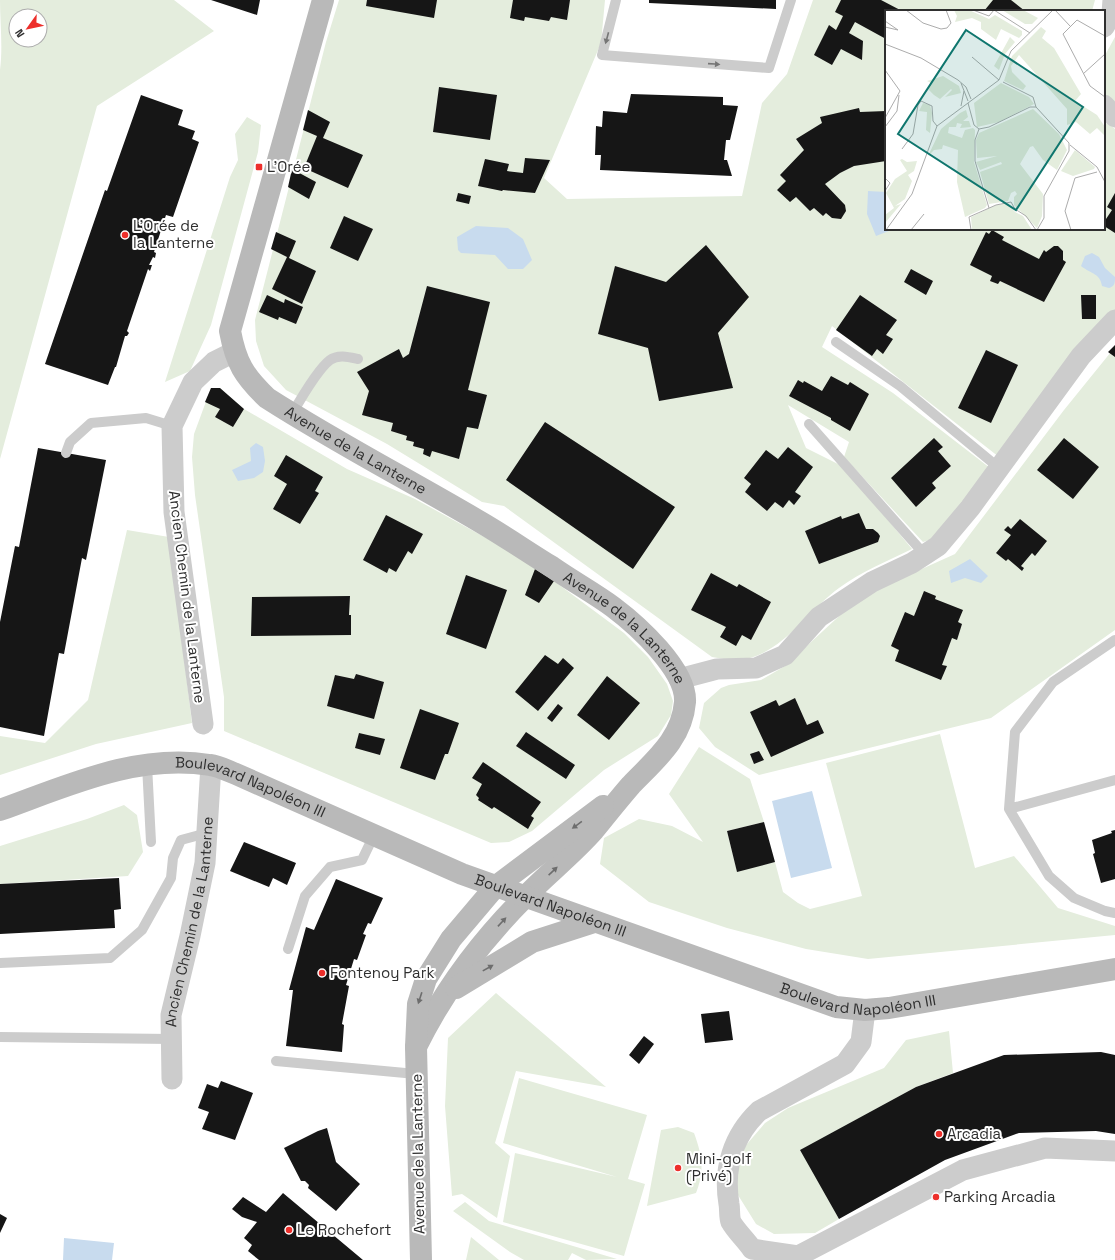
<svg xmlns="http://www.w3.org/2000/svg" width="1115" height="1260" font-family="'Space Grotesk',sans-serif">
  <style>
    .green { fill: #e4eddd; fill-rule: evenodd }
    .water { fill: #c8dbee }
    .building { fill: #161616 }
    .lines { fill: none; stroke-linecap: round; stroke-linejoin: round }
    .lane { stroke: #ccc; stroke-width: 10 }
    .street { stroke: #ccc; stroke-width: 21 }
    .secondary { stroke: #b9b9b9; stroke-width: 22 }
    .oneway { fill: #767676 }
    .oneway2 { fill: #6d6d6d }
    .poi-dot { fill: #ed2f2b; stroke: #fff; stroke-width: 1.5 }
    .labels { text-anchor: middle; stroke-width: 4; stroke-linejoin: round; paint-order: stroke }
    .poi-label { font-size: 15px; fill: #2f2f2f; stroke: #fff; text-anchor: start }
    .street-label { font-size: 15px; fill: #2f2f2f; stroke: #fff }
    .inset-road { fill: none; stroke: #acacac; stroke-width: 1 }
    .view { fill: #0f766e; fill-opacity: 0.15; stroke: #0f766e; stroke-width: 2 }
    .inset-edge { fill: none; stroke: #2f2f2f; stroke-width: 2 }
  </style>
  <rect width="100%" height="100%" fill="#fff"/>
  <path class="green" d="M0,0H174L214,31L97,106L0,459V70C3,47 0,23 0,0ZM16,16H40V40H16Z
    M339,0H605L601,43L544,178L567,199L742,196L762,103L787,74L813,0H1095L1092,11H886V229H1104V123L1110,124L1115,129V313L999,457L832,326L822,347L893,393L990,468L939,537L923,542L844,457L849,442L788,405L806,448L844,467L912,549C887,561 861,572 839,588C807,611 779,659 736,660C728,660 720,658 712,657L504,506L482,502L387,444L286,390L264,366L256,341L255,320L326,42Z
    M1115,37V112L1104,101V57Z
    M247,117L261,125L258,152L211,325L190,371L165,382L230,177L238,160L235,134Z
    M1115,347V630L991,718L759,775L715,747L699,728L704,703L721,688L729,685L761,680L785,666L849,607L884,586L955,554L1064,410Z
    M211,388H220L244,409L347,469L415,499L523,558L624,633L648,657L667,684L673,701L671,715L658,736L604,770L532,831L509,842L491,843L224,731V697L195,495L192,457L194,434Z
    M127,530L169,537L192,723L96,744L0,775V736L45,743L88,700Z
    M940,734L975,868L1014,856L1058,908L1115,926V935L868,959L806,949L727,928L649,902L600,864L604,838L639,819L672,826L703,842L669,794L699,747L750,779L764,822L727,831L737,871L775,862L783,892L798,903L810,909L862,896L826,763Z
    M124,805L137,815L143,852L128,876L0,884V846L87,819Z
    M496,993L606,1087L516,1071L495,1143L510,1156L497,1218L462,1194L452,1196L445,1106L448,1038Z
    M949,1031L953,1073L916,1087L801,1150L839,1219L815,1233L774,1234L756,1224L733,1187L738,1159L747,1144L765,1123L788,1108L884,1068L906,1040Z
    M519,1078L647,1115L628,1179L645,1184L624,1256L503,1222L515,1153L617,1177L503,1143Z
    M678,1127L694,1133C702,1155 705,1170 696,1193L647,1206L661,1130Z
    M465,1202L489,1221L617,1259L586,1260L572,1253L568,1260H524L510,1252L453,1211Z
    M471,1237L499,1260H466Z"/>
  <path class="water" d="M868,191L886,192V229H894L876,236L867,214Z
    M476,226L508,228L523,239L532,260L523,269H508L495,255L461,253L458,250L457,237Z
    M1092,253L1099,257L1105,268L1115,277C1115,283 1115,286 1109,288L1102,286C1100,273 1091,274 1081,266L1085,256Z
    M256,443L263,447L265,461L263,472L254,478L238,481L232,470L251,461L250,448Z
    M970,559L988,576L981,583L965,578L951,583L949,571Z
    M812,791L832,868L791,878L772,801Z
    M64,1238L114,1243L112,1260H63Z"/>
  <path class="building" d="M211,0H260L257,15Z
    M367,0H437L434,18L366,6Z
    M513,0H570L567,20L551,17L549,21L525,17L524,21L510,18Z
    M649,0H776V9L649,3Z
    M841,0H881L902,11H886V39L855,22L849,33L863,41L862,60L841,49L832,65L814,55L829,25L836,30L843,16L835,12Z
    M993,0H1011L1025,11H984Z
    M439,87L497,95L490,140L433,132Z
    M631,94L723,97V105L738,106L730,140H726L724,160H727L732,176L600,170L601,155H595L596,126L602,127L603,111L627,113Z
    M141,95L183,110L178,125L195,131L192,139L199,142L173,217L166,215L154,252L156,253L155,258L153,257L149,265H152L150,271L148,269L127,331L129,333L127,336H125L116,367H115L108,385L45,364L105,190L107,191Z
    M859,108L860,112L886,111V161L854,166L840,173L825,184L845,205L846,211L841,219L832,218L826,213L823,216L814,208L810,211L796,197L790,202L777,190L786,181L780,175L804,150L796,139L822,123L820,117Z
    M308,110L330,122L323,138L363,155L348,188L304,168L317,136L303,130Z
    M525,158L550,160L535,193L503,190L502,191L478,186L485,159L509,164L507,171L523,173Z
    M292,169L316,182L309,199L288,187Z
    M458,193L471,196L469,204L456,201Z
    M1115,193V233L1104,226V222L1112,210L1107,207Z
    M344,216L373,229L358,261L330,248Z
    M992,230L1004,237L1002,240L1039,259L1044,250L1046,252L1054,246H1058L1063,251V260L1066,262L1044,302L1000,281L998,284L990,281L992,276L970,265L986,232L989,234Z
    M276,232L296,241L289,258L316,271L302,304L272,289L287,257L271,249Z
    M706,245L749,297L718,333L733,388L659,401L648,348L598,334L615,266L666,282Z
    M911,269L933,281L926,295L904,282Z
    M427,286L490,302L468,390L487,395L478,429L467,427L459,459L432,451L430,457L423,454L424,449L413,446L414,442L406,440L407,436L391,431L393,423L362,415L369,391L357,372L399,349L403,358L409,354Z
    M267,295L284,303L285,299L303,307L296,324L279,317L278,320L259,312Z
    M860,295L897,320L886,335L893,339L883,354L877,349L872,356L836,330Z
    M1081,295H1096V319H1082Z
    M1115,345V357L1108,352Z
    M986,350L1018,365L991,423L958,408Z
    M831,376L848,385L850,382L869,394L850,431L831,420V418L789,396L798,380L803,383L804,381L822,391Z
    M211,388H220L244,409L233,427L215,417L220,409L205,402Z
    M545,422L675,507L633,569L506,480Z
    M934,438L943,447L938,451L951,466L932,483L936,488L916,507L891,478Z
    M1064,438L1099,467L1073,499L1037,470Z
    M788,447L813,467L795,492L801,496L794,505L789,500L783,508L775,502L767,511L745,492L751,484L744,478L766,450L778,459Z
    M38,448L106,460L86,560L82,558L64,654L59,653L44,736L0,727V622L15,546L19,547Z
    M286,455L323,477L315,491L319,493L300,524L273,509L287,484L274,476Z
    M859,513L866,529H873L878,533L880,536L878,542L819,564L805,531L841,516L842,519Z
    M386,515L423,534L412,554L408,551L396,572L389,568L387,573L363,560Z
    M1020,519L1047,541L1035,556L1032,553L1021,566L1024,568L1022,571L1008,559L1006,561L996,553L1011,535L1004,530L1008,526L1011,529Z
    M535,569L554,581L539,603L525,595Z
    M711,573L737,587L739,584L771,602L751,640L742,635L736,646L720,637L726,627L691,610Z
    M466,575L507,590L486,649L446,634Z
    M924,591L936,596L935,599L963,610L958,622L962,624L957,640L952,638L942,665L947,666L941,680L895,661L899,650L891,646L905,612L914,616Z
    M350,596L349,615H351V635L251,636L252,597Z
    M545,655L558,664L563,658L574,668L538,711L515,692Z
    M356,674L384,682L374,719L327,706L335,675L354,679Z
    M607,676L640,703L609,740L577,715Z
    M795,698L807,725L818,720L824,733L771,757L750,712L776,700L779,706Z
    M558,704L563,708L552,722L547,718Z
    M420,709L459,723L448,754H445L435,780L400,768Z
    M526,732L575,765L566,779L516,746Z
    M359,733L385,739L380,755L355,748Z
    M759,751L764,760L754,764L750,754Z
    M483,762L541,802L531,816L534,818L528,829L494,807L492,809L478,800L479,798L476,795L482,784L472,778Z
    M764,822L775,862L737,872L727,831Z
    M1115,830V879L1101,883L1093,854L1095,853L1092,840L1112,833L1111,831Z
    M244,842L296,863L287,885L273,878L269,887L230,871Z
    M119,878L121,909L114,910L115,928L0,934V884Z
    M336,879L383,898L371,924L368,923L363,934L366,935L357,960L354,959L346,985L349,986L342,1024L344,1025L342,1052L286,1046L293,990H289L306,927L314,930Z
    M729,1011L733,1040L705,1043L701,1014Z
    M644,1036L654,1044L639,1064L629,1055Z
    M1101,1052L1115,1055V1134L1096,1131L1019,1133L945,1160L839,1219L800,1150L916,1087L1004,1055Z
    M221,1081L253,1093L235,1140L202,1129L209,1112L198,1108L207,1084L218,1088Z
    M327,1128L336,1162L360,1184L336,1211L308,1188L309,1185L305,1181H301L284,1148L318,1131Z
    M283,1193L363,1260H259L248,1251L252,1245L244,1238L257,1222L242,1217L232,1209L243,1197L266,1212Z
    M0,1214L7,1218L0,1233Z"/>
  <g class="lines">
    <path class="lane" d="M616,0L602,55L769,68L791,0
      M836,342L900,386L999,468
      M292,414C300,400 318,369 330,360C338,354 349,357 358,359
      M809,424L925,555
      M66,453L70,442L91,423L146,418L172,426
      M1115,640L1053,682L1015,732L1009,809L1049,876L1074,898L1105,911L1115,913
      M147,765L151,842
      M1009,809L1115,780
      M288,949L305,896L330,867L362,860L374,835
      M0,963L110,958L142,930L171,878L173,858L181,840L207,833
      M0,1037L172,1039
      M276,1061L416,1074"/>
    <g class="street">
      <path d="M1104,27L1112,13L1113,0"/>
      <path d="M1104,105L1115,117"/>
      <path d="M679,679L717,669L756,668L785,655L819,617L872,582L912,563L938,546L970,508L1081,356L1115,320"/>
      <path d="M203,724L174,512L172,426L193,382L214,362L234,352"/>
      <path d="M865,1010L861,1042L845,1064L759,1111C733,1136 723,1168 729,1204C730,1209 729,1217 731,1222C736,1231 746,1240 752,1249L798,1256L963,1170L1045,1148L1115,1151"/>
      <path id="s1" d="M172,1079L171,1015L190,936L205,863L211,765"/>
    </g>
    <g class="secondary">
      <path id="s2" d="M323,0L230,331C236,363 244,376 267,398C337,443 411,481 482,523C506,537 529,553 552,567C572,581 594,593 613,607C637,625 687,670 685,702C682,739 655,760 631,785C618,800 606,815 594,830C572,855 546,875 524,898C480,942 443,992 416,1047"/>
      <path id="s3" d="M0,810C67,786 137,753 210,765C219,766 228,771 236,774L462,874L836,1007L865,1010L889,1008L1115,969"/>
      <path d="M456,988L532,942L594,922"/>
      <path d="M421,1260L416,1047L418,1004L426,979L451,939L495,887L603,806"/>
    </g>
  </g>
  <defs><path id="oneway-solid" d="M-6-.8H1V-3.2L6.5 0L1 3.2V.8H-6Z"/></defs>
  <g class="oneway">
    <use href="#oneway-solid" transform="translate(607 38) rotate(105)"/>
    <use href="#oneway-solid" transform="translate(714 64) rotate(4)"/>
  </g>
  <g class="oneway2">
    <use href="#oneway-solid" transform="translate(577 825) rotate(144)"/>
    <use href="#oneway-solid" transform="translate(553 871) rotate(-43)"/>
    <use href="#oneway-solid" transform="translate(502 922) rotate(-47)"/>
    <use href="#oneway-solid" transform="translate(488 968) rotate(-29)"/>
    <use href="#oneway-solid" transform="translate(420 998) rotate(108)"/>
  </g>
  <g class="poi-dot">
    <rect x="255" y="163" width="8" height="8" rx="2"/>
    <circle cx="125" cy="235" r="4"/>
    <circle cx="322" cy="973" r="4"/>
    <circle cx="939" cy="1134" r="4"/>
    <circle cx="678" cy="1168" r="4"/>
    <circle cx="936" cy="1197" r="4"/>
    <circle cx="289" cy="1230" r="4"/>
  </g>
  <g class="labels">
    <g class="poi-label">
      <text x="267" y="172">L'Orée</text>
      <text x="133" y="231">L'Orée de<tspan x="133" dy="17">la Lanterne</tspan></text>
      <text x="330" y="978">Fontenoy Park</text>
      <text x="947" y="1139">Arcadia</text>
      <text x="686" y="1164">Mini-golf<tspan x="686" dy="17">(Privé)</tspan></text>
      <text x="944" y="1202">Parking Arcadia</text>
      <text x="297" y="1235">Le Rochefort</text>
    </g>
    <g class="street-label">
      <text dy="5" stroke="none"><textPath href="#s2" startOffset="525">Avenue de la Lanterne</textPath></text>
      <text transform="translate(187 597) rotate(83)" y="5">Ancien Chemin de la Lanterne</text>
      <text dy="5" stroke="none"><textPath href="#s2" startOffset="849">Avenue de la Lanterne</textPath></text>
      <text dy="5" stroke="none"><textPath href="#s3" startOffset="262">Boulevard Napoléon III</textPath></text>
      <text dy="5" stroke="none"><textPath href="#s3" startOffset="586">Boulevard Napoléon III</textPath></text>
      <text dy="5" stroke="none"><textPath href="#s1" startOffset="159">Ancien Chemin de la Lanterne</textPath></text>
      <text dy="5" stroke="none"><textPath href="#s3" startOffset="910">Boulevard Napoléon III</textPath></text>
      <text transform="translate(418 1154) rotate(-91)" y="5">Avenue de la Lanterne</text>
    </g>
  </g>
  <g transform="translate(885 10)">
    <rect width="220" height="220" fill="#fff"/>
    <path d="M69,0H84L104,9L110,5L137,21V25L134,28L116,19L111,30L96,19V12L87,8L70,12L72,6ZM117,0H138L153,8L147,14H140ZM156,17L161,21L157,28L169,38L196,84L190,91L212,105L220,117V126L212,118L205,124L191,112L182,115V99L134,45L126,56L127,62L141,76L138,80L119,71L127,46ZM125,27L130,32L120,44L114,60L109,56ZM58,66L74,76L76,83L60,87L67,80L66,79L55,89L49,85L43,79L46,73L42,71ZM116,73L144,87L149,94L114,112L92,117L89,93ZM38,93L45,95L47,103L45,123L41,120L42,102L34,101ZM148,99L174,124L182,140L172,160L158,150L148,136L145,137L135,154L158,184L157,206L152,218L129,195V187L132,184L130,181L126,183L123,191L104,194L95,162L117,154L116,152L95,160L91,152L112,146L92,148L91,130L94,123ZM81,100L83,107L78,111H84L86,117L75,118L77,114L72,113L71,117H64L63,123L77,128L80,120L88,118L90,120L89,152L102,195L100,198L80,207L72,172L73,140L58,135L57,139L49,140L43,146L56,119L75,103ZM190,140L210,157L209,159L188,166L176,161ZM17,149L22,152L32,151L29,161L23,165L27,171L20,189L10,196L16,194L0,213V205L9,198L1,183L10,169L22,161L15,150ZM123,193L130,202L138,206L147,220H87L86,207L111,195Z" fill="#e4eddd"/>
    <path class="inset-road" d="M21,0L38,13L56,19L62,18L66,13L61,0M88,0L104,6L109,0M109,0L145,23M170,0L185,16M0,11L13,20L0,17M220,26L192,10L178,24L205,76L220,87M0,34L36,48L73,70L81,77L86,89M87,47L114,70M0,60L15,81L0,108M198,64L220,44M118,72L148,87L151,97M76,73L83,91M83,93L89,115L94,119L104,117L145,97H151L184,133V141L159,186V208L152,220M76,96L79,81M0,117L12,101L14,85M94,119L90,130V151L104,198M185,135L212,157L220,172M17,139L28,124L33,95L36,91L47,96L48,111L52,116M0,168L5,173L0,181M1,220L27,184L52,116L114,70L126,41L168,0M26,220L39,204M86,220L84,207L111,195L126,192L130,199L141,206L151,220M186,220L180,201L190,168L212,162"/>
    <path class="view" d="M81,20L198,97L131,200L13,124Z"/>
    <rect width="220" height="220" class="inset-edge"/>
  </g>
  <g transform="translate(28 28) rotate(237)"><circle r="19" fill="#ffffff" stroke="#acacac"/>
  <path d="M0-3L7 15L0 10L-7 15Z" fill="#ed2f2b"/>
  <text y="-6" font-size="11" font-weight="bold" text-anchor="middle" fill="#2f2f2f">N</text>
  </g>
</svg>
